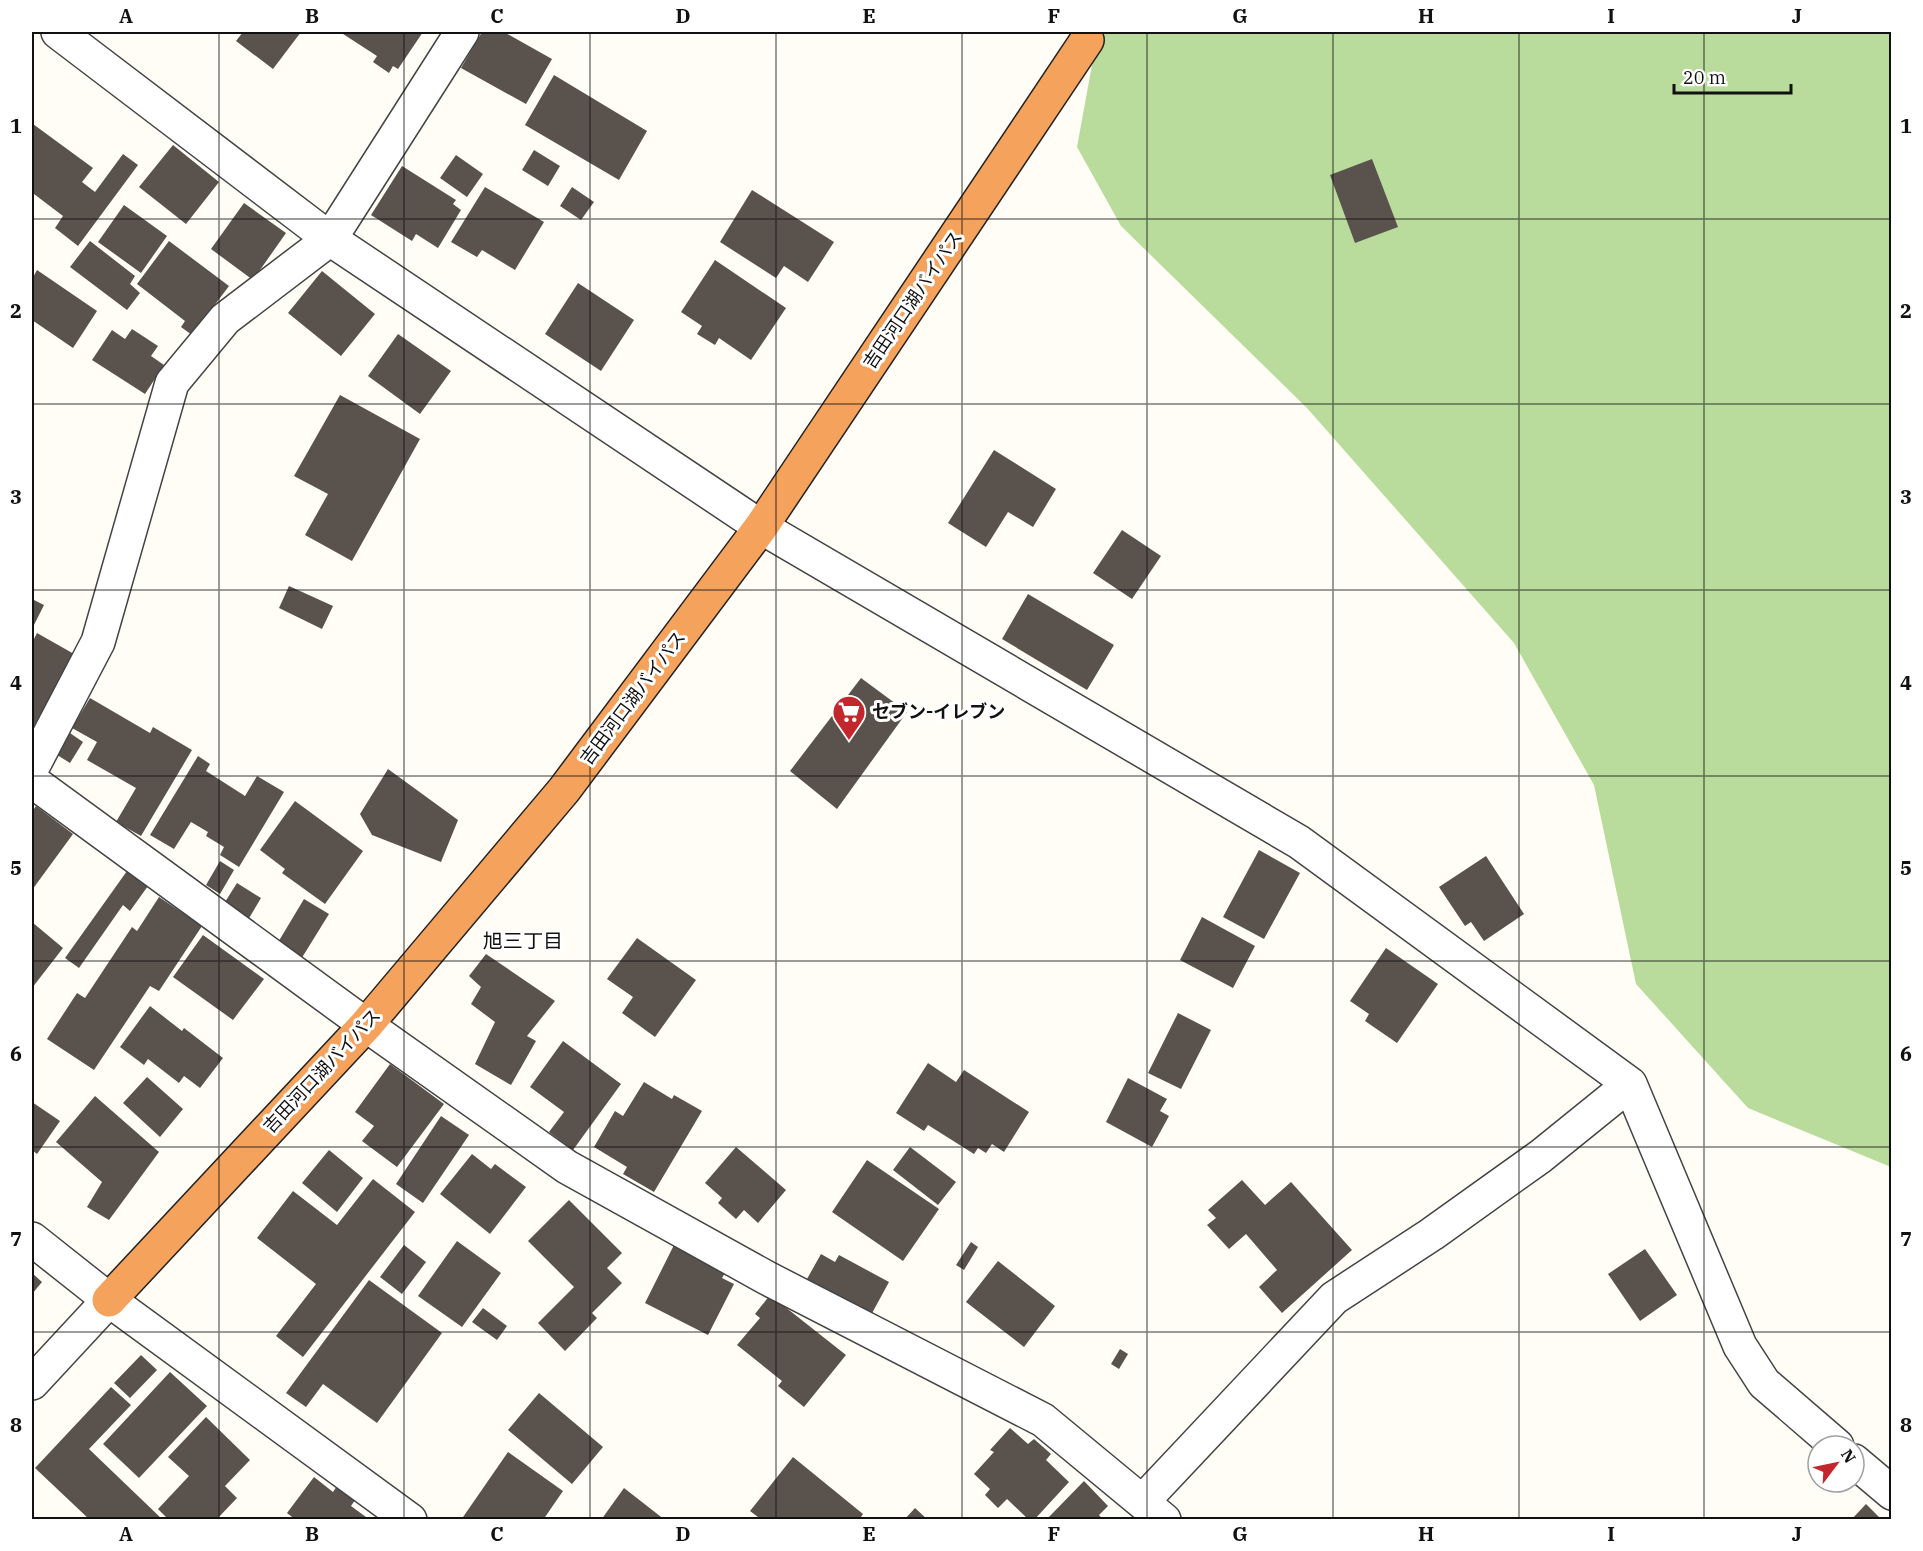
<svg xmlns="http://www.w3.org/2000/svg" width="1923" height="1551" font-family="'IBM Plex Serif','Noto Sans JP',serif">
  <style>
    .forest { fill: #b9dc9c }
    .building { fill: #5a524d }
    .lines { fill: none; stroke-linecap: round; stroke-linejoin: round }
    .minor-casing { stroke: #444; stroke-width: 36 }
    .highway-casing { stroke: #222; stroke-width: 36 }
    .minor { stroke: #fff; stroke-width: 33 }
    .highway { stroke: #f5a25d; stroke-width: 33 }
    .grid { fill: none; stroke: #111; stroke-width: 1.5; stroke-opacity: 0.55 }
    .labels { text-anchor: middle; stroke-width: 6; stroke-linejoin: round; paint-order: stroke }
    .street-label { font-size: 18px; fill: #111; stroke: #fff }
    .poi-label { font-size: 18px; font-weight: bold; fill: #111; stroke: #fff; text-anchor: start }
    .neighbourhood-label { font-size: 20px; fill: #111; stroke: #fff }
    .neatline { fill: none; stroke: #111; stroke-width: 2 }
    .grid-label { font-size: 20px; text-anchor: middle; font-weight: bold; fill: #111 }
  </style>
  <rect width="100%" height="100%" fill="#fffdf5"/>
  <path class="forest" d="M1098,32H1891V1167L1748,1108L1636,984L1594,785L1514,643L1307,408L1121,226L1077,147Z"/>
  <path class="building" d="M243,32H301L273,69L236,41Z
    M340,32H423L398,69L393,66L389,73L373,62L377,56Z
    M482,32H504L552,59L526,104L461,68Z
    M554,75L647,131L619,180L525,125Z
    M33,124L93,168L82,182L95,192L123,154L138,165L78,246L55,228L63,216L34,194L32,198V126Z
    M173,145L219,182L186,224L139,187Z
    M534,150L560,166L548,186L522,170Z
    M456,155L483,174L467,197L440,178Z
    M1372,159L1398,227L1355,243L1330,175Z
    M402,166L456,200L453,204L461,210L438,248L416,234L412,241L371,215Z
    M485,187L544,222L515,270L482,250L477,257L451,242Z
    M572,187L594,202L581,220L560,206Z
    M752,190L834,242L808,282L784,266L776,278L720,242Z
    M244,203L286,233L253,280L211,249Z
    M124,205L167,236L141,273L98,242Z
    M90,241L135,276L130,284L140,293L127,310L70,267Z
    M169,241L229,286L192,335L181,327L185,321L137,284Z
    M715,260L786,308L751,360L719,338L715,345L697,334L702,326L681,312Z
    M37,270L97,311L73,348L32,320V279Z
    M322,271L375,314L341,356L288,313Z
    M578,283L634,320L601,371L545,334Z
    M132,329L158,346L151,356L164,365L145,394L92,360L112,330L125,339Z
    M398,334L451,371L420,414L368,376Z
    M340,395L420,439L352,561L305,535L328,494L294,476Z
    M994,450L1056,489L1033,527L1008,512L986,547L948,523Z
    M1122,530L1161,556L1132,599L1093,573Z
    M289,586L333,606L322,629L279,608Z
    M1028,594L1114,645L1087,690L1002,639Z
    M32,599L44,605L32,629Z
    M37,633L74,654L34,726L32,724V643Z
    M861,678L907,712L837,809L790,771Z
    M90,698L150,733L153,727L192,750L141,836L116,822L136,788L87,760L97,742L72,728Z
    M67,731L83,742L70,763L54,753Z
    M198,756L210,764L206,771L245,796L257,776L284,792L239,867L220,855L224,847L206,836L208,832L191,822L174,849L150,835Z
    M388,769L458,820L441,862L372,835L360,814Z
    M295,801L363,851L325,904L282,873L285,869L260,850Z
    M36,806L73,834L32,890V812Z
    M1259,850L1300,873L1264,939L1223,917Z
    M1486,856L1524,914L1484,941L1471,922L1465,926L1439,887Z
    M220,861L234,870L220,894L206,885Z
    M127,871L148,886L130,911L123,905L79,968L65,958Z
    M237,883L261,898L245,925L220,910Z
    M159,897L202,926L159,991L150,986L94,1070L47,1039L77,993L85,998L132,927L137,931Z
    M304,899L329,914L298,964L274,949Z
    M1202,917L1255,946L1233,988L1180,960Z
    M32,922L63,948L32,988Z
    M203,935L264,979L233,1020L173,977Z
    M637,938L696,980L655,1037L622,1013L633,997L607,979Z
    M1386,948L1438,984L1397,1043L1365,1021L1369,1014L1350,1001Z
    M486,954L555,1001L527,1036L536,1041L511,1085L475,1064L495,1022L471,1004L481,987L469,976Z
    M150,1006L182,1031L184,1028L223,1058L200,1088L184,1076L179,1083L148,1059L144,1065L120,1047Z
    M1178,1013L1211,1030L1181,1089L1148,1073Z
    M563,1041L621,1084L573,1150L549,1132L564,1112L530,1087Z
    M928,1063L956,1082L964,1070L1029,1112L1004,1152L992,1144L986,1153L978,1148L974,1154L928,1125L924,1131L896,1113Z
    M390,1064L444,1104L397,1167L362,1141L374,1126L355,1112Z
    M147,1077L183,1109L160,1137L123,1103Z
    M1128,1078L1167,1099L1160,1111L1169,1116L1152,1147L1106,1122Z
    M644,1082L672,1099L674,1095L702,1111L654,1192L623,1174L627,1167L594,1147L615,1111L623,1116Z
    M95,1096L159,1152L109,1220L87,1207L102,1182L56,1142Z
    M32,1102L60,1121L37,1154L32,1150Z
    M441,1116L469,1135L423,1203L396,1184Z
    M736,1147L786,1190L758,1223L744,1210L736,1219L718,1203L722,1198L705,1183Z
    M910,1147L956,1182L938,1205L893,1170Z
    M329,1150L363,1178L337,1212L302,1183Z
    M472,1154L491,1169L495,1164L526,1187L490,1234L440,1194Z
    M867,1160L939,1209L903,1261L832,1212Z
    M373,1179L415,1212L303,1357L276,1336L316,1284L257,1238L293,1191L337,1225Z
    M1242,1180L1265,1205L1291,1182L1352,1250L1282,1313L1259,1287L1277,1270L1246,1234L1229,1249L1207,1225L1216,1218L1208,1210Z
    M569,1200L622,1253L607,1268L622,1283L592,1313L597,1318L565,1351L538,1323L574,1287L528,1241Z
    M457,1241L501,1273L462,1327L418,1296Z
    M971,1242L978,1247L964,1270L956,1265Z
    M404,1245L426,1262L402,1294L380,1277Z
    M674,1245L726,1271L722,1278L734,1284L708,1335L645,1303Z
    M1645,1249L1677,1295L1640,1321L1608,1274Z
    M821,1254L835,1262L839,1255L889,1282L871,1315L807,1279Z
    M998,1261L1055,1306L1024,1347L966,1302Z
    M32,1273L42,1282L32,1294Z
    M369,1280L442,1333L377,1423L323,1384L306,1407L286,1393Z
    M770,1295L846,1355L804,1407L778,1386L782,1381L737,1345L760,1318L755,1314Z
    M483,1308L507,1326L497,1340L472,1322Z
    M1120,1349L1128,1354L1119,1369L1111,1364Z
    M141,1355L157,1370L130,1398L114,1383Z
    M170,1372L207,1406L139,1478L103,1444Z
    M111,1387L131,1405L89,1449L163,1520H90L35,1468Z
    M539,1393L603,1447L572,1484L508,1430Z
    M206,1417L250,1460L225,1486L237,1498L216,1520H169L158,1509L189,1476L168,1457Z
    M1010,1428L1028,1444L1034,1439L1051,1454L1046,1460L1069,1482L1034,1520H1029L1007,1499L998,1508L985,1495L990,1489L974,1474L994,1452L990,1450Z
    M508,1452L563,1491L543,1520H461Z
    M793,1457L863,1514L859,1520H762L750,1511Z
    M314,1477L333,1492L337,1486L355,1500L351,1506L370,1520H296L287,1513Z
    M1084,1481L1108,1506L1099,1515L1103,1520H1046Z
    M624,1488L665,1520H601Z
    M1866,1504L1882,1520H1851Z
    M915,1508L928,1520H904Z"/>
  <g class="lines">
    <defs>
      <path id="minor" d="M58,32L330,239L761,527L1299,842L1630,1084L1740,1346L1764,1383L1837,1446
        M32,768L98,642L172,383L225,319L330,239L462,32
        M32,781L366,1025L567,1167L767,1278L1043,1420L1164,1520
        M32,1239L109,1300L410,1520
        M32,1383L109,1300
        M1854,1461L1892,1493
        M1143,1501L1334,1298L1432,1234L1541,1156L1630,1084"/>
      <path id="highway" d="M109,1300L366,1025L564,790L761,527L1087,40"/>
    </defs>
    <use href="#minor" class="minor-casing"/>
    <use href="#highway" class="highway-casing"/>
    <use href="#minor" class="minor"/>
    <use href="#highway" class="highway"/>
  </g>
  <path class="grid" d="M219,32V1520M404,32V1520M590,32V1520M776,32V1520M962,32V1520M1147,32V1520M1333,32V1520M1519,32V1520M1704,32V1520M32,219H1892M32,404H1892M32,590H1892M32,776H1892M32,961H1892M32,1147H1892M32,1332H1892"/>
  <defs>
    <symbol id="supermarket-pin" viewBox="-11 -11 22 30"><path d="M0 17L-7.5 6A9.5 9.5 0 1 1 7.5 6Z" fill="#c4262e" stroke="#fff"/><path d="M-6-5.5h2.5l.6 2H6L4.5 2H-2.5L-4.4-4H-6ZM-1.5 3.2a1.3 1.3 0 1 0 .1 0ZM3 3.2a1.3 1.3 0 1 0 .1 0Z" fill="#fff"/></symbol>
  </defs>
  <g fill-rule="evenodd">
    <use href="#supermarket-pin" x="830" y="693" width="38" height="52"/>
  </g>
  <g class="labels">
    <g class="street-label">
      <text transform="translate(913 300) rotate(-56)" y="6">吉田河口湖バイパス</text>
      <text transform="translate(633 698) rotate(-53)" y="6">吉田河口湖バイパス</text>
      <text transform="translate(322 1071) rotate(-47)" y="6">吉田河口湖バイパス</text>
    </g>
    <g class="poi-label">
      <text x="872" y="718">セブン-イレブン</text>
    </g>
    <g class="neighbourhood-label">
      <text x="523" y="948">旭三丁目</text>
    </g>
  </g>
  <rect width="1923" height="1551" fill="none" stroke="#ffffff" stroke-width="66"/>
  <g transform="translate(1836 1464) rotate(58)"><circle r="28" fill="#ffffff" stroke="#a0a0a0" stroke-width="1.5"/>
  <path d="M0-4.5L10 22L0 15L-10 22Z" fill="#c4262e"/>
  <text y="-9" font-size="16" font-weight="bold" text-anchor="middle" fill="#111111">N</text>
  </g>
  <path d="M1674 84v9h117v-9" fill="none" stroke="#111111" stroke-width="3"/>
  <text x="1683" y="84" font-size="18" fill="#111111" stroke="#ffffff" stroke-width="4.5" paint-order="stroke">20 m</text>
  <rect x="33" y="33" width="1857" height="1485" class="neatline"/>
  <g class="grid-label">
    <text x="126" y="23">A</text>
    <text x="312" y="23">B</text>
    <text x="497" y="23">C</text>
    <text x="683" y="23">D</text>
    <text x="869" y="23">E</text>
    <text x="1054" y="23">F</text>
    <text x="1240" y="23">G</text>
    <text x="1426" y="23">H</text>
    <text x="1611" y="23">I</text>
    <text x="1797" y="23">J</text>
    <text x="16" y="133">1</text>
    <text x="1906" y="133">1</text>
    <text x="16" y="318">2</text>
    <text x="1906" y="318">2</text>
    <text x="16" y="504">3</text>
    <text x="1906" y="504">3</text>
    <text x="16" y="690">4</text>
    <text x="1906" y="690">4</text>
    <text x="16" y="875">5</text>
    <text x="1906" y="875">5</text>
    <text x="16" y="1061">6</text>
    <text x="1906" y="1061">6</text>
    <text x="16" y="1246">7</text>
    <text x="1906" y="1246">7</text>
    <text x="16" y="1432">8</text>
    <text x="1906" y="1432">8</text>
    <text x="126" y="1541">A</text>
    <text x="312" y="1541">B</text>
    <text x="497" y="1541">C</text>
    <text x="683" y="1541">D</text>
    <text x="869" y="1541">E</text>
    <text x="1054" y="1541">F</text>
    <text x="1240" y="1541">G</text>
    <text x="1426" y="1541">H</text>
    <text x="1611" y="1541">I</text>
    <text x="1797" y="1541">J</text>
  </g>
</svg>
